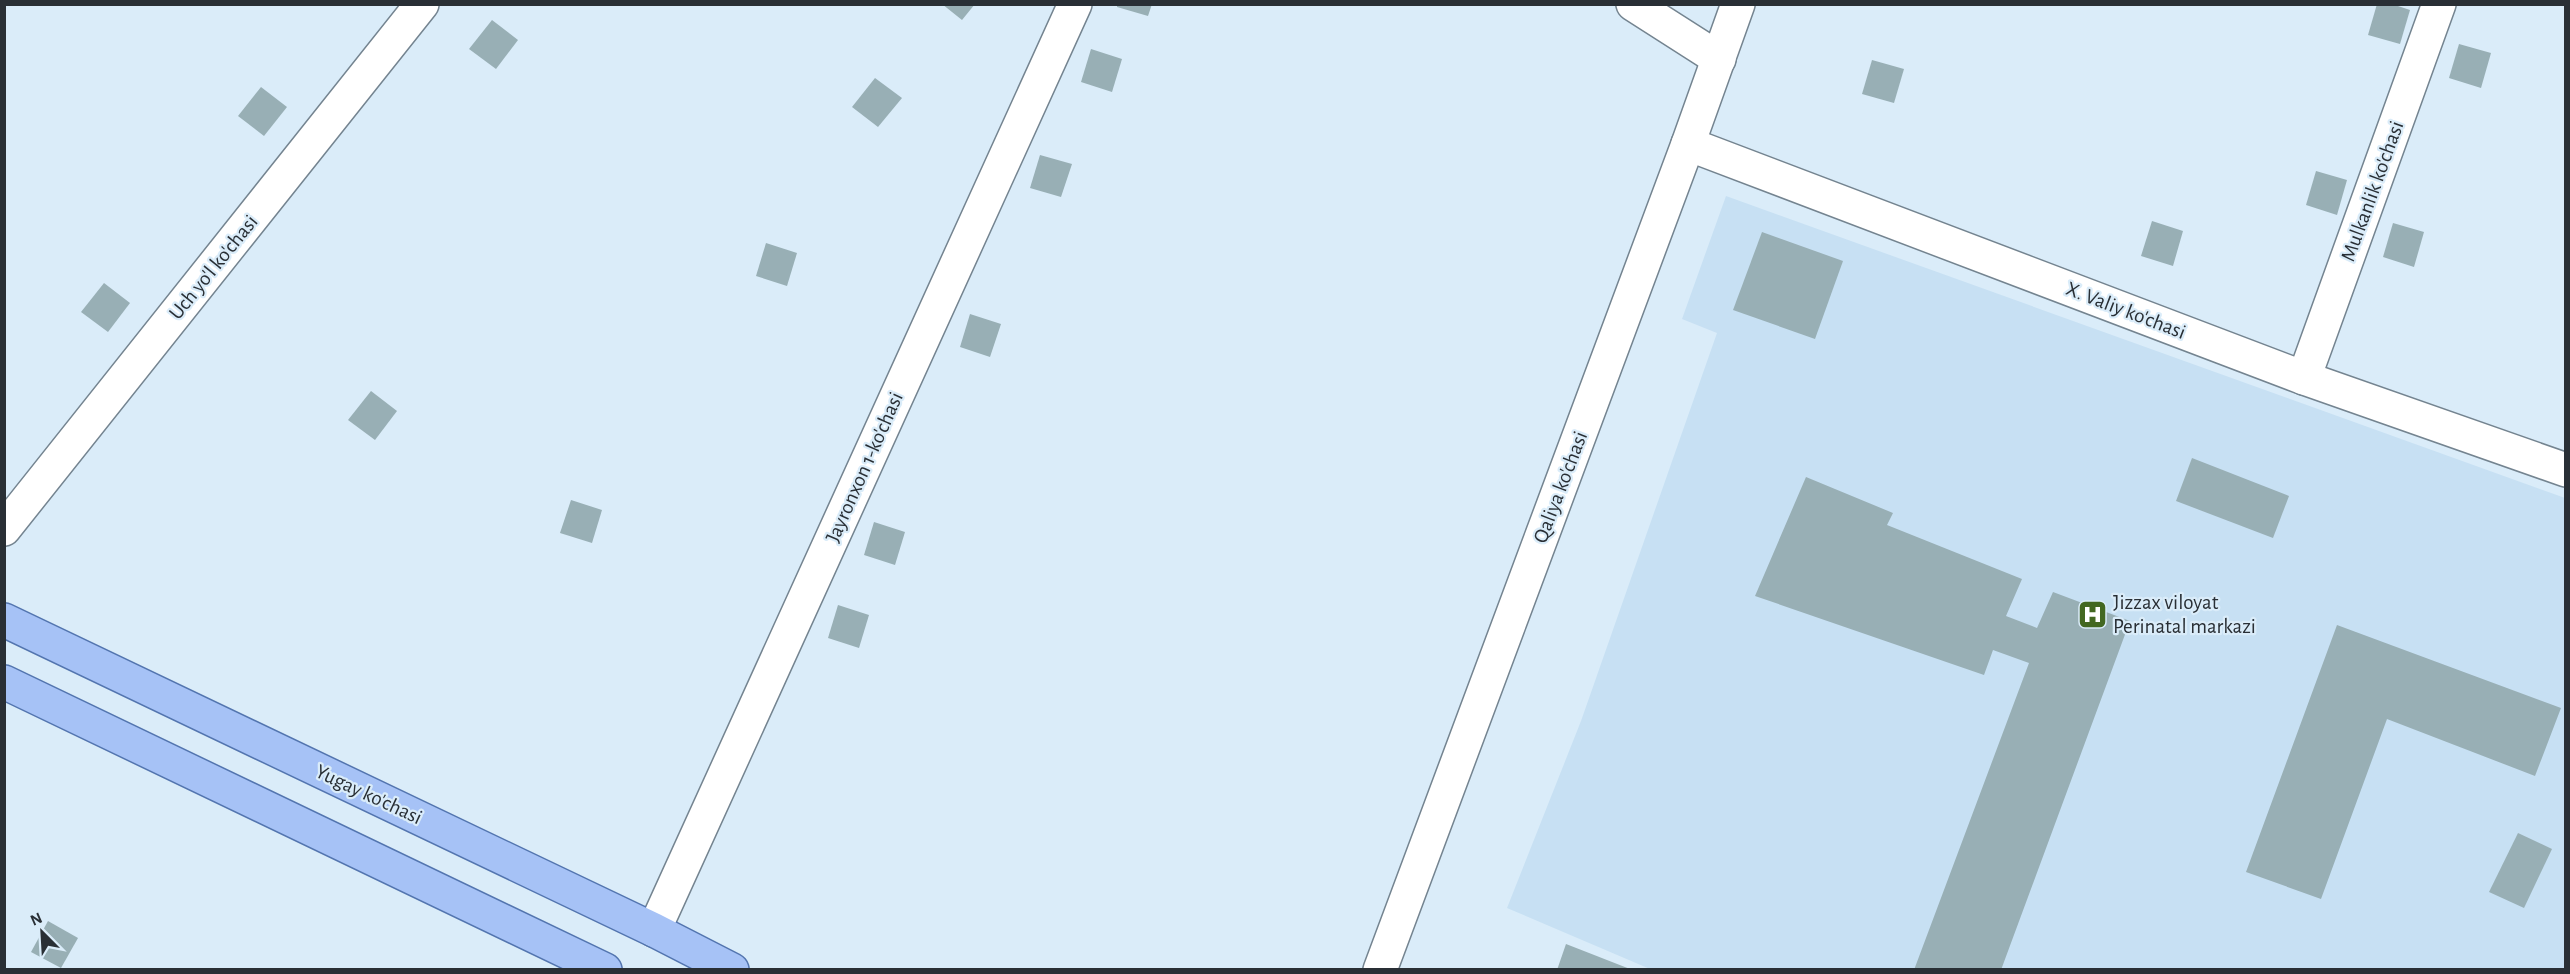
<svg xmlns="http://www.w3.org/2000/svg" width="2570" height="974" font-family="'Alegreya Sans',sans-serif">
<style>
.built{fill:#c7e0f3}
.building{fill:#98afb5}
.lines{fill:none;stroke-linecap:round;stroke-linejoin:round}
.minor-casing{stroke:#748490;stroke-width:36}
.major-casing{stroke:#5375af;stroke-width:36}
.minor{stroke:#fff;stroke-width:33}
.major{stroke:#a6c2f6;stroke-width:33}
.labels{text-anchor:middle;stroke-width:4.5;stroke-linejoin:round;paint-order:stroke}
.street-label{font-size:21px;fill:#292f35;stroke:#daecf9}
.poi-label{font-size:21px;fill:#292f35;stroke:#daecf9;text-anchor:start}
</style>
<rect width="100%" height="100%" fill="#daecf9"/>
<path class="built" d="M1726 196 2565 498V969H1650L1507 908 1581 721 1717 333 1682 319Z"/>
<g class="building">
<path d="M942 4H975L962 20Z"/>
<path d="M1117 4H1152L1148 16 1117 7Z"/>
<path d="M2377 4H2392L2410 10 2400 44 2368 35Z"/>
<path d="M492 20 518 40 496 69 469 49Z"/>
<path d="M2459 44 2491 53 2481 88 2449 78Z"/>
<path d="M1091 49 1122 59 1112 92 1081 82Z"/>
<path d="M1872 60 1904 69 1894 103 1862 94Z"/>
<path d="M875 78 902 98 878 127 852 107Z"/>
<path d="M261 87 287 107 264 136 238 116Z"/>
<path d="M1040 155 1072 164 1061 197 1030 188Z"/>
<path d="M2316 171 2347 180 2337 215 2306 205Z"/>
<path d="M2152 221 2183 231 2173 266 2141 256Z"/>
<path d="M2393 223 2424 232 2414 267 2383 257Z"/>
<path d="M1762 232 1843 261 1815 339 1733 310Z"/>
<path d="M766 243 797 253 787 286 756 276Z"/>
<path d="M104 283 130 303 108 332 81 312Z"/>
<path d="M970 314 1001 324 990 357 960 347Z"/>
<path d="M371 391 397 411 375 440 348 420Z"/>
<path d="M2192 458 2289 496 2273 538 2176 501Z"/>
<path d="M1806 477 1893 513 1887 525 2022 579 2006 616 2037 628 2053 592 2130 621 2001 970H1914L2029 663 1993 650 1984 675 1755 596Z"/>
<path d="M571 500 602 510 592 543 560 533Z"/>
<path d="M874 522 905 532 895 565 864 555Z"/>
<path d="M838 605 869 615 859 648 828 638Z"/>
<path d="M2337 625 2561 708 2535 776 2387 719 2321 899 2246 872Z"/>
<path d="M2518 833 2552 849 2524 908 2489 892Z"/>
<path d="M48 921 78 938 61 968 31 952Z"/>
<path d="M1566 944 1630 969V970H1557Z"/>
</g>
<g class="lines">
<defs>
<g id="minor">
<path d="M1633 4 1719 59"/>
<path d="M1688 144 2304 378 2566 470"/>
<path d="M2304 378 2439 4"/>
<path d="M4 529 422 4"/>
<path d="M654 930 1075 4"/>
<path d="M1380 970 1688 144 1738 4"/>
</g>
<g id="major">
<path d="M4 620 654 930 732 970"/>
<path d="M4 682 605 970"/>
</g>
</defs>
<use href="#minor" class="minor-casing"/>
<use href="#major" class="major-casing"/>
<use href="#minor" class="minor"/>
<use href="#major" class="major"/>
</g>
<defs>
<symbol id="hospital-square" viewBox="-11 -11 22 22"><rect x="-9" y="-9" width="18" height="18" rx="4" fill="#436821" stroke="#daecf9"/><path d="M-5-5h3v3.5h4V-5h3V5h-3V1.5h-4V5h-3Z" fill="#fff"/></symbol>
</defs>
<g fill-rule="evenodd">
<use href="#hospital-square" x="2076" y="598" width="33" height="33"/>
</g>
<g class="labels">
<g class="street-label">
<text transform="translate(2372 191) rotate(-70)" y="7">Mulkanlik ko'chasi</text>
<text transform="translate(213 267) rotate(-51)" y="7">Uch yo'l ko'chasi</text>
<text transform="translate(2126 310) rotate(21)" y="7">X. Valiy ko'chasi</text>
<text transform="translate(864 467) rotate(-66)" y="7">Jayronxon 1-ko'chasi</text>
<text transform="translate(1560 487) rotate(-69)" y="7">Qaliya ko'chasi</text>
<text transform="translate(369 794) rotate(25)" y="7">Yugay ko'chasi</text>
</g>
<g class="poi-label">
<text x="2113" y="609">Jizzax viloyat<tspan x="2113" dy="24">Perinatal markazi</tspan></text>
</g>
</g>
<rect width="2570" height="974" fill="none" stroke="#292f35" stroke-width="12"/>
<g transform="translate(42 932) rotate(336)" stroke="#daecf9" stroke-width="4.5" paint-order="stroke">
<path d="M0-4.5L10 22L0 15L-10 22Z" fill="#292f35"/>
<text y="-9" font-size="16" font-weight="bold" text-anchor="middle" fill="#292f35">N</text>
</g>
</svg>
